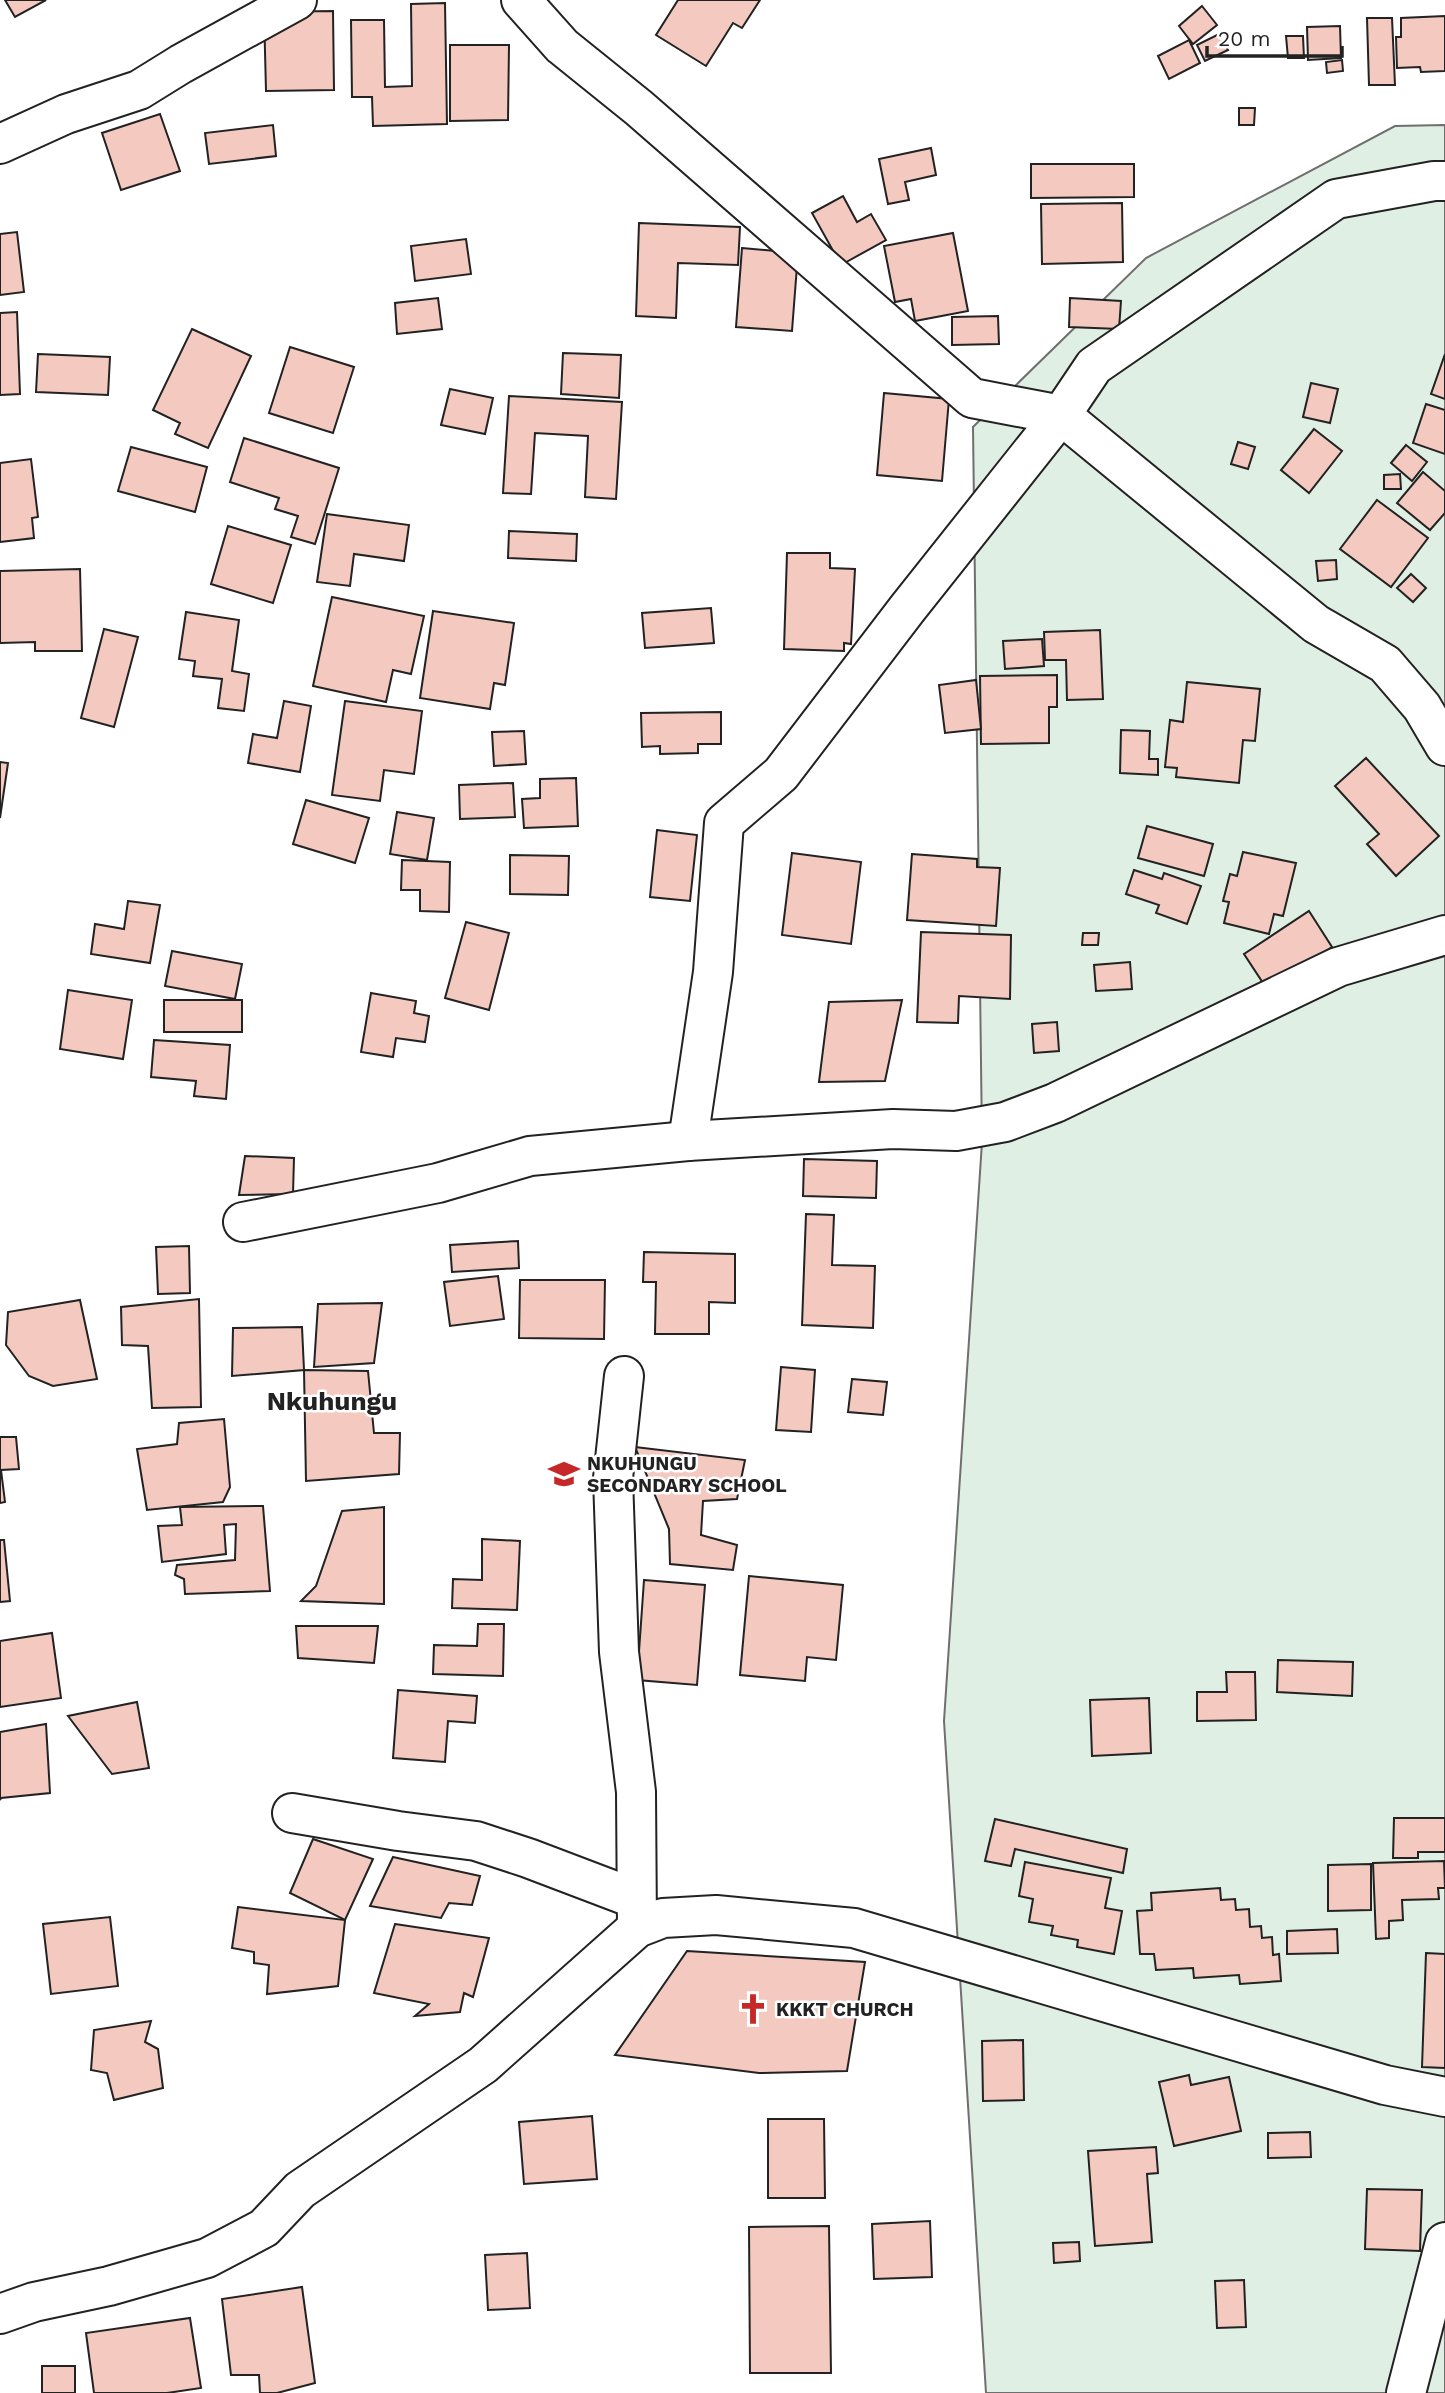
<svg xmlns="http://www.w3.org/2000/svg" width="1445" height="2393" font-family="'Work Sans',sans-serif">
<style>
.green{fill:#e0efe3;stroke:#6f6f6f;stroke-width:2}
.building{fill:#f3c9c0;stroke:#222;stroke-width:2}
.lines{fill:none;stroke-linecap:round;stroke-linejoin:round}
.minor-casing{stroke:#222;stroke-width:42}
.minor{stroke:#fff;stroke-width:38}
.labels{text-anchor:middle;stroke-width:5;stroke-linejoin:round;paint-order:stroke}
.poi-label{font-size:19px;font-weight:bold;fill:#222;stroke:#fff;text-anchor:start}
.district-label{font-size:26px;font-weight:bold;fill:#222;stroke:#fff}
</style>
<rect width="100%" height="100%" fill="#fff"/>
<path class="green" d="M1445 125V2393H986L944 1721 982 1142 973 427 1146 258 1395 126Z"/>
<g class="building">
<path d="M5 0H46L15 17Z"/>
<path d="M678 0H760L742 28 733 23 706 66 656 35Z"/>
<path d="M445 3 447 124 373 126 372 97H352L351 20H384L385 87 412 86 411 4Z"/>
<path d="M1202 6 1217 25 1193 44 1179 26Z"/>
<path d="M333 11 334 90 266 91 264 12Z"/>
<path d="M1445 16V71L1421 72 1420 67 1397 68 1396 37H1401V18Z"/>
<path d="M1367 18H1392L1395 85H1369Z"/>
<path d="M1340 26 1341 58 1308 60 1307 27Z"/>
<path d="M1219 34 1228 50 1205 61 1197 45Z"/>
<path d="M1286 36H1303L1304 58H1288Z"/>
<path d="M1189 40 1200 63 1169 79 1158 56Z"/>
<path d="M450 45H509L508 120 450 121Z"/>
<path d="M1342 60 1343 71 1327 73 1326 62Z"/>
<path d="M1239 108H1255L1254 125H1239Z"/>
<path d="M160 114 180 171 121 190 102 133Z"/>
<path d="M273 125 276 156 209 164 205 133Z"/>
<path d="M931 148 936 175 905 182 909 200 888 204 879 159Z"/>
<path d="M1031 164H1134V197L1031 198Z"/>
<path d="M843 196 857 222 871 214 886 240 841 265 812 213Z"/>
<path d="M1122 203 1123 262 1042 264 1041 204Z"/>
<path d="M639 223 740 227 738 265 678 263 676 318 636 316Z"/>
<path d="M17 232 24 292 0 295V234Z"/>
<path d="M953 233 968 311 915 321 911 299 895 302 884 246Z"/>
<path d="M466 239 471 274 415 281 411 246Z"/>
<path d="M742 248 798 253 792 331 736 327Z"/>
<path d="M438 298 442 329 397 334 395 303Z"/>
<path d="M1070 298 1121 301 1119 329 1069 327Z"/>
<path d="M17 312 20 394 0 395V313Z"/>
<path d="M998 316 999 344 952 345V317Z"/>
<path d="M192 329 251 356 208 448 175 434 180 423 153 410Z"/>
<path d="M290 347 354 367 333 433 269 413Z"/>
<path d="M563 353 621 355 619 398 561 394Z"/>
<path d="M38 354 110 357 108 395 36 392Z"/>
<path d="M1445 354V399L1431 394Z"/>
<path d="M1311 383 1338 389 1330 423 1303 417Z"/>
<path d="M450 389 493 398 485 434 441 425Z"/>
<path d="M884 393 949 399 942 481 877 475Z"/>
<path d="M509 396 622 402 616 499 585 497 588 436 535 433 531 494 503 493Z"/>
<path d="M1426 404 1445 410V454L1413 443Z"/>
<path d="M1314 429 1342 451 1309 493 1281 470Z"/>
<path d="M244 438 339 468 315 544 291 537 298 516 275 509 279 498 230 482Z"/>
<path d="M1238 442 1255 447 1248 469 1231 464Z"/>
<path d="M1406 445 1427 462 1412 481 1391 463Z"/>
<path d="M131 447 207 467 195 512 118 491Z"/>
<path d="M31 459 38 517 32 518 34 538 0 542V463Z"/>
<path d="M1423 472 1445 491V513L1430 530 1397 503Z"/>
<path d="M1400 474 1401 489H1384V475Z"/>
<path d="M1377 500 1428 538 1391 587 1340 549Z"/>
<path d="M327 514 409 525 404 561 354 554 350 586 317 582Z"/>
<path d="M228 526 291 545 273 603 211 584Z"/>
<path d="M509 531 577 534 576 561 508 558Z"/>
<path d="M787 553H830V568L855 569 851 644 844 643V651L784 649Z"/>
<path d="M1336 560 1337 579 1318 581 1316 561Z"/>
<path d="M80 569 82 651H35V642L0 643V571Z"/>
<path d="M1411 574 1426 588 1413 602 1397 588Z"/>
<path d="M332 597 424 616 411 674 393 670 386 702 313 686Z"/>
<path d="M711 608 714 643 645 648 642 613Z"/>
<path d="M433 611 514 623 505 685 494 683 490 709 420 698Z"/>
<path d="M186 612 239 620 232 671 249 674 244 711 218 708 222 679 193 676 195 661 179 659Z"/>
<path d="M104 629 138 637 114 727 81 718Z"/>
<path d="M1100 630 1103 699 1067 700 1066 660H1045L1044 632Z"/>
<path d="M1042 639 1044 666 1005 669 1003 641Z"/>
<path d="M1057 675V707H1049V743L981 744 980 676Z"/>
<path d="M976 680 981 729 945 733 939 685Z"/>
<path d="M1187 682 1260 689 1255 741 1243 740 1239 783 1176 777 1177 768 1165 767 1170 720 1183 722Z"/>
<path d="M284 701 311 706 300 772 248 763 253 734 277 738Z"/>
<path d="M345 701 422 711 414 774 384 770 380 801 332 795Z"/>
<path d="M721 712V744H698V753L660 754V746L642 747 641 713Z"/>
<path d="M1121 730 1150 731 1149 759H1158V775L1120 773Z"/>
<path d="M524 731 526 764 494 766 492 732Z"/>
<path d="M1366 758 1439 836 1396 876 1367 844 1379 834 1335 786Z"/>
<path d="M0 762 8 763 0 818Z"/>
<path d="M576 778 578 826 524 828 522 799 540 798V779Z"/>
<path d="M513 783 515 817 460 819 459 785Z"/>
<path d="M306 800 369 818 355 863 293 844Z"/>
<path d="M397 812 434 818 427 860 390 854Z"/>
<path d="M1147 826 1213 844 1204 876 1138 858Z"/>
<path d="M657 830 697 835 690 901 650 897Z"/>
<path d="M1243 852 1296 863 1283 916 1274 914 1269 934 1224 923 1229 902 1223 901 1230 874 1237 876Z"/>
<path d="M792 853 861 862 851 944 782 935Z"/>
<path d="M912 854 977 859V867L1000 868 996 926 907 920Z"/>
<path d="M510 855 569 856 568 895 510 894Z"/>
<path d="M402 860 450 862 449 912 420 911V890H401Z"/>
<path d="M1134 870 1162 879 1164 873 1201 886 1187 924 1156 913 1159 905 1126 894Z"/>
<path d="M128 901 160 905 150 963 91 954 95 924 124 929Z"/>
<path d="M1309 911 1332 947 1267 989 1244 954Z"/>
<path d="M466 922 509 933 489 1010 445 998Z"/>
<path d="M921 932 1011 935 1010 999 959 996 958 1023 917 1022Z"/>
<path d="M1083 933H1099L1098 945H1082Z"/>
<path d="M172 951 242 964 235 999 165 986Z"/>
<path d="M1130 962 1132 989 1096 991 1094 965Z"/>
<path d="M68 990 132 1000 123 1059 60 1049Z"/>
<path d="M371 993 416 1001 414 1013 429 1016 425 1042 396 1038 393 1057 361 1052Z"/>
<rect x="164" y="1000" width="78" height="32"/>
<path d="M902 1000 885 1081 819 1082 829 1002Z"/>
<path d="M1057 1022 1059 1051 1034 1053 1032 1024Z"/>
<path d="M154 1040 230 1045 226 1099 194 1096 196 1081 151 1077Z"/>
<path d="M245 1156 294 1158 293 1194 239 1195Z"/>
<path d="M804 1159 877 1161 876 1198 803 1196Z"/>
<path d="M806 1214 834 1215 832 1265 875 1266 873 1328 802 1325Z"/>
<path d="M518 1241 519 1268 452 1272 450 1245Z"/>
<path d="M189 1246 190 1293 158 1294 156 1247Z"/>
<path d="M644 1252 735 1254V1303L709 1302V1334H655L656 1282H643Z"/>
<path d="M498 1276 504 1319 450 1326 444 1282Z"/>
<path d="M520 1280H605L604 1339 519 1338Z"/>
<path d="M199 1299 201 1407 152 1408 148 1346 122 1345 121 1307Z"/>
<path d="M80 1300 97 1379 53 1386 29 1376 6 1345 8 1312Z"/>
<path d="M382 1303 374 1363 314 1367 318 1304Z"/>
<path d="M302 1327 304 1370 232 1376 233 1328Z"/>
<path d="M781 1367 815 1370 811 1432 776 1430Z"/>
<path d="M304 1370 368 1371 374 1433H400L399 1474 306 1481Z"/>
<path d="M852 1379 887 1382 883 1415 848 1412Z"/>
<path d="M224 1419 230 1487 223 1502 147 1510 137 1449 177 1444 179 1423Z"/>
<path d="M0 1437H16L19 1469 1 1470 5 1502 0 1503Z"/>
<path d="M635 1447 745 1460 737 1499 703 1501 701 1535 737 1545 733 1570 670 1564 669 1529Z"/>
<path d="M263 1506 270 1591 185 1594 184 1579 175 1575 177 1565 235 1560 236 1524 224 1525 226 1554 162 1562 158 1526 182 1525 180 1507Z"/>
<path d="M384 1507V1604L301 1601 316 1586 342 1511Z"/>
<path d="M482 1539 520 1541 517 1610 452 1608 453 1579 482 1580Z"/>
<path d="M0 1540H4L10 1601 0 1602Z"/>
<path d="M749 1576 843 1585 836 1660 807 1657 805 1681 740 1675Z"/>
<path d="M644 1580 705 1585 697 1685 637 1680Z"/>
<path d="M478 1624H504L503 1676 433 1674 434 1645 477 1646Z"/>
<path d="M296 1626H378L374 1663 298 1658Z"/>
<path d="M52 1633 61 1698 0 1707V1641Z"/>
<path d="M1278 1660 1353 1662 1352 1696 1277 1692Z"/>
<path d="M1226 1672H1255L1256 1720 1197 1721V1692H1227Z"/>
<path d="M398 1690 477 1696 475 1723 448 1721 445 1762 393 1758Z"/>
<path d="M1149 1698 1151 1753 1092 1756 1090 1700Z"/>
<path d="M137 1702 149 1768 112 1774 68 1716Z"/>
<path d="M46 1724 50 1793 1 1798 0 1800V1732Z"/>
<path d="M1394 1818H1445V1852H1418V1858H1393Z"/>
<path d="M995 1819 1127 1849 1123 1873 1015 1849 1011 1866 985 1861Z"/>
<path d="M313 1839 373 1859 345 1920 290 1893Z"/>
<path d="M393 1857 480 1876 472 1905 449 1903 441 1918 370 1906Z"/>
<path d="M1444 1861 1445 1888H1438L1439 1899 1402 1900 1403 1920 1389 1921V1938L1376 1939 1373 1863Z"/>
<path d="M1025 1862 1111 1878 1105 1908 1122 1911 1114 1954 1077 1947 1078 1940 1051 1935 1053 1926 1029 1922 1033 1899 1019 1896Z"/>
<path d="M1371 1864V1910L1328 1911V1865Z"/>
<path d="M1220 1888 1221 1900 1235 1899 1236 1910 1249 1909 1250 1927 1261 1926 1262 1938 1272 1937 1273 1955 1279 1954 1281 1981 1240 1984 1239 1975 1194 1978 1193 1968 1156 1970 1154 1954H1140L1137 1911 1152 1910 1151 1893Z"/>
<path d="M238 1907 345 1920 338 1986 267 1994 269 1965 254 1963V1952L232 1948Z"/>
<path d="M110 1917 118 1986 51 1994 43 1924Z"/>
<path d="M395 1924 489 1938 473 1997 464 1993 460 2012 415 2016 429 2004 374 1993Z"/>
<path d="M1337 1929 1338 1953 1287 1954V1931Z"/>
<path d="M687 1951 865 1962 847 2071 759 2073 615 2055Z"/>
<path d="M1426 1953 1445 1954V2068L1422 2067Z"/>
<path d="M151 2021 145 2042 158 2049 163 2088 114 2100 107 2073 91 2070 94 2030Z"/>
<path d="M1023 2040 1024 2100 983 2101 982 2041Z"/>
<path d="M1189 2075 1191 2085 1229 2077 1241 2131 1174 2146 1159 2082Z"/>
<path d="M592 2116 597 2179 524 2184 519 2122Z"/>
<path d="M768 2119H824L825 2198H768Z"/>
<path d="M1310 2132 1311 2157 1268 2158V2133Z"/>
<path d="M1156 2147 1158 2173 1147 2174 1152 2242 1095 2246 1088 2151Z"/>
<path d="M1367 2189 1422 2190 1420 2251 1365 2249Z"/>
<path d="M930 2221 932 2277 874 2279 872 2224Z"/>
<path d="M829 2226 831 2373H750L749 2227Z"/>
<path d="M1079 2242 1080 2261 1054 2263 1053 2243Z"/>
<path d="M527 2253 530 2308 488 2310 485 2255Z"/>
<path d="M1244 2280 1246 2327 1217 2328 1215 2281Z"/>
<path d="M302 2287 315 2383 277 2393H260L259 2375H231L222 2299Z"/>
<path d="M190 2318 201 2388 167 2393H94L86 2333Z"/>
<rect x="42" y="2366" width="33" height="27"/>
</g>
<g class="lines">
<defs>
<g id="minor">
<path d="M521 0 562 46 639 108 972 398 1061 415 1316 624 1385 664 1422 707 1445 746"/>
<path d="M0 144 66 114 139 90 181 64 297 0"/>
<path d="M688 1141 713 972 724 823 781 774 907 609 1061 415 1094 366 1336 199 1434 181H1445"/>
<path d="M243 1222 438 1183 530 1156 688 1141 893 1129 956 1131 1005 1122 1055 1103 1338 967 1445 935"/>
<path d="M624 1376 613 1478 619 1652 636 1792 637 1928"/>
<path d="M292 1813 398 1831 476 1841 528 1858 636 1899"/>
<path d="M0 2314 34 2302 109 2286 207 2258 264 2228 300 2190 483 2065 637 1928 663 1918 716 1915 854 1928 1385 2085 1445 2097"/>
<path d="M1406 2393 1445 2242"/>
</g>
</defs>
<use href="#minor" class="minor-casing"/>
<use href="#minor" class="minor"/>
</g>
<defs>
<symbol id="school-bare" viewBox="-9 -9 18 18"><path d="M0-5L7-2L0 1L-7-2ZM-4 1L0 2.5L4 1V4Q0 6-4 4Z" fill="#c62828" stroke="#fff" stroke-width="2.5" paint-order="stroke"/></symbol>
<symbol id="church-bare" viewBox="-9 -9 18 18"><path d="M-1.2-6h2.4v3.5h3.3v2.4h-3.3V6h-2.4V-.1h-3.3v-2.4h3.3Z" fill="#c62828" stroke="#fff" stroke-width="2.5" paint-order="stroke"/></symbol>
</defs>
<g fill-rule="evenodd">
<use href="#school-bare" x="542" y="1452" width="44" height="44"/>
<use href="#church-bare" x="731" y="1987" width="44" height="44"/>
</g>
<g class="labels">
<g class="poi-label">
<text x="587" y="1470">NKUHUNGU<tspan x="587" dy="22">SECONDARY SCHOOL</tspan></text>
<text x="776" y="2016">KKKT CHURCH</text>
</g>
<g class="district-label">
<text x="332" y="1410">Nkuhungu</text>
</g>
</g>
<path d="M1207 46v10h135v-10" fill="none" stroke="#222222" stroke-width="3.5"/>
<text x="1218" y="46" font-size="21" fill="#222222" stroke="#ffffff" stroke-width="5" paint-order="stroke">20 m</text>
</svg>
